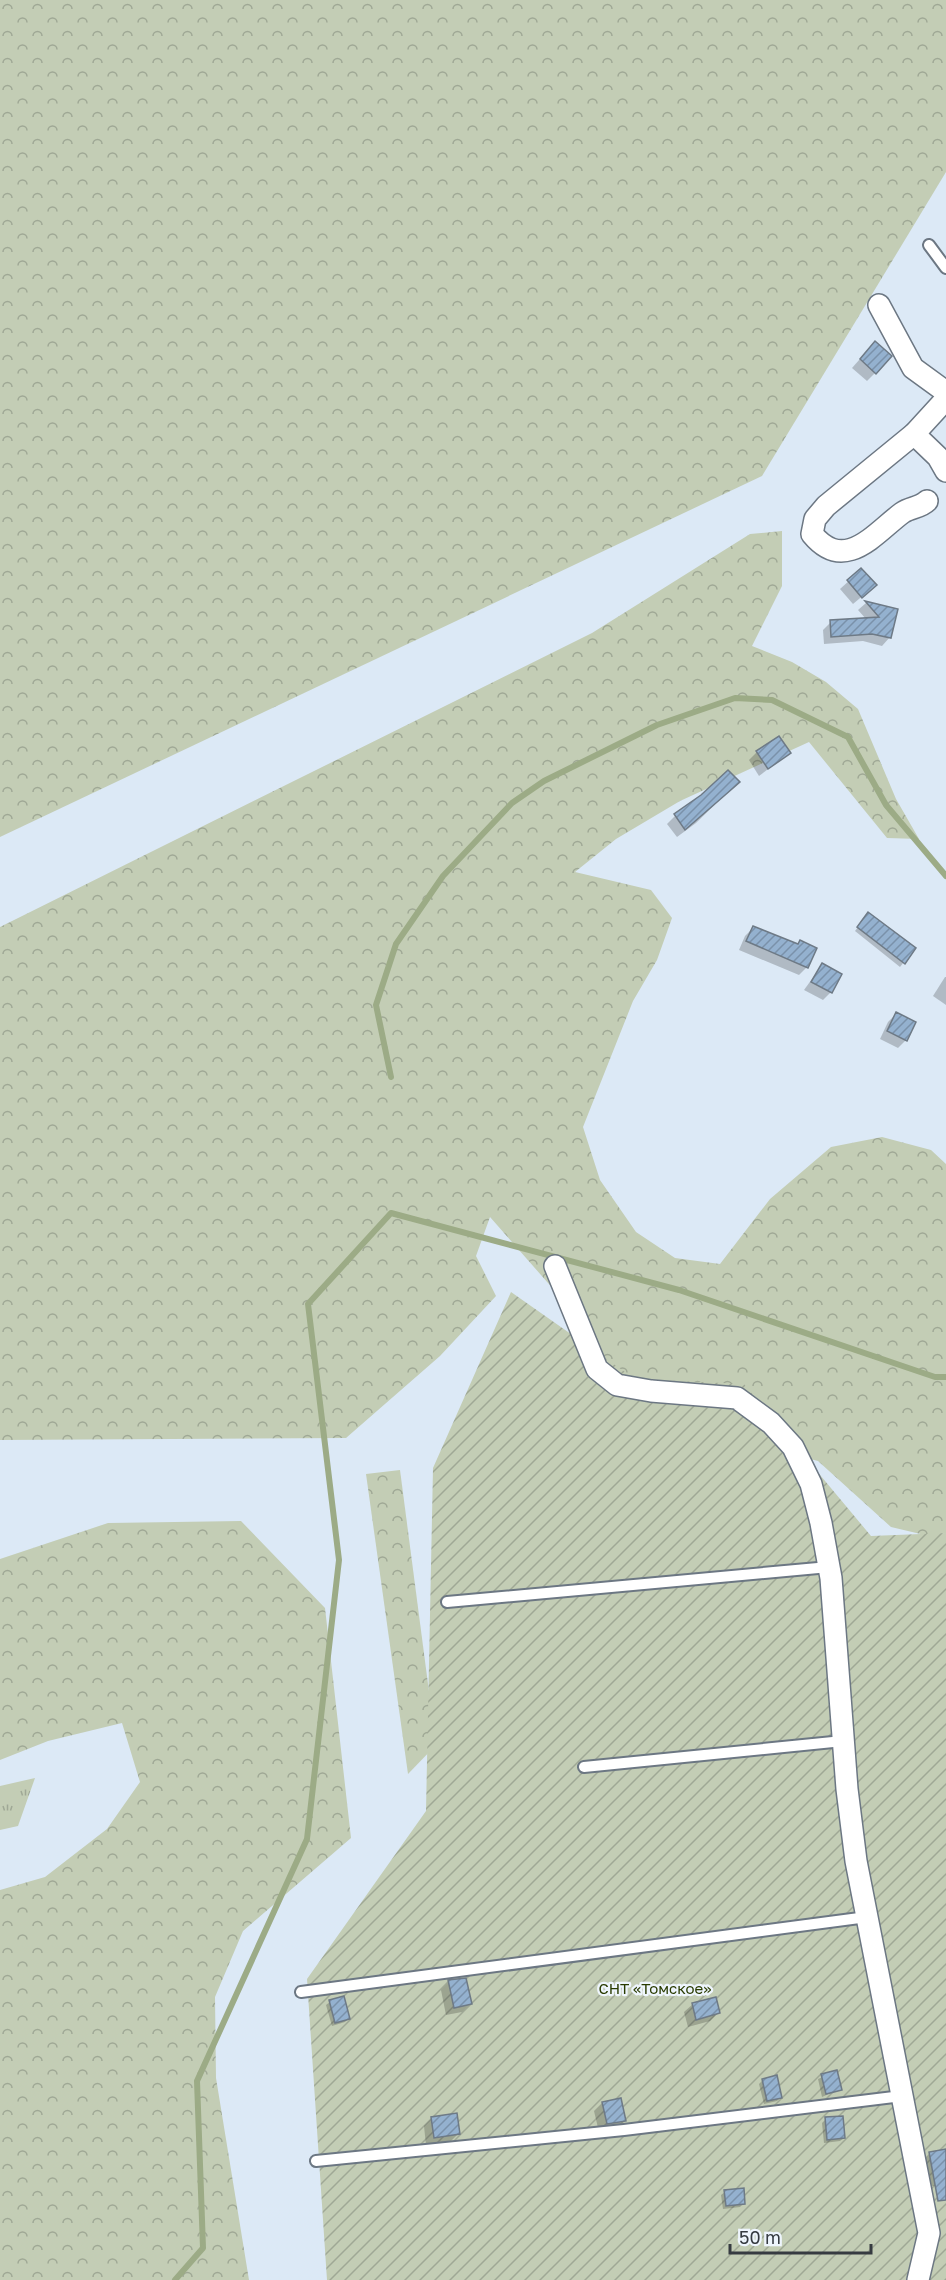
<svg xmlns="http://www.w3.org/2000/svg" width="946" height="2280" font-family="'Golos Text',sans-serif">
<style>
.grass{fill:url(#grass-tufts)}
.forest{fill:url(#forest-crowns)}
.garden{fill:url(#garden-furrows)}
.shadow{fill:#0003}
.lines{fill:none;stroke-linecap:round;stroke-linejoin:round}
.stream{stroke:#9cab86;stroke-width:6}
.building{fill:url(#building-hatch);stroke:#6e7a86;stroke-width:1.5}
.service-casing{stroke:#6c7783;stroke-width:14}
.minor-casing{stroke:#6c7783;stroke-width:24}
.service{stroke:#fff;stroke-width:10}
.minor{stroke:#fff;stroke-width:21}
.labels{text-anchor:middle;stroke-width:4.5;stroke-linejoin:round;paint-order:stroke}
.park-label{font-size:15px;fill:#293b00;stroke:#eef5fd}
</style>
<defs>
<pattern id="grass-tufts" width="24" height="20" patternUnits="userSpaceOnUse" patternTransform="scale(1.5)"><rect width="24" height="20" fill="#c3cdb5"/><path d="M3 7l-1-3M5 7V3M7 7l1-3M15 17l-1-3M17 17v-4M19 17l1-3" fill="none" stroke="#9fa895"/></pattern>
<pattern id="forest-crowns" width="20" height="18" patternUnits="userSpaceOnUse" patternTransform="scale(1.5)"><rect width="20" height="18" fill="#c3cdb5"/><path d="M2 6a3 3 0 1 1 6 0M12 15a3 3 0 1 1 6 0" fill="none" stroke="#9fa895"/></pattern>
<pattern id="garden-furrows" width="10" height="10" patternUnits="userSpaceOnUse" patternTransform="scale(1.5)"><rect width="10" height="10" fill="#c3cdb5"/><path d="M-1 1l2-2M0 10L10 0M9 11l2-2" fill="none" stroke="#9fa895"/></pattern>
<pattern id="building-hatch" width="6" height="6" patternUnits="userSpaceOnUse" patternTransform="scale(1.5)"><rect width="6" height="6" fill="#94b1cf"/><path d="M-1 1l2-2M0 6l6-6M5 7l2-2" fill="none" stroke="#7a91aa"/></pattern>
</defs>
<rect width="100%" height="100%" fill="#dce9f6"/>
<path class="grass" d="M35 1778 18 1826 0 1830V1786Z"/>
<g class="forest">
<path d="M0 0H946V172L762 476 0 837Z"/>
<path d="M782 531V586L752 646 792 662 826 682 858 709 896 799 919 839 887 838 809 742 680 801 616 839 575 872 651 890 672 918 657 960 633 1001 583 1127 600 1180 636 1232 675 1258 720 1264 770 1199 831 1147 882 1137 931 1150 946 1164V1533L929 1536 891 1527 818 1461 791 1454 696 1397 606 1370 577 1316 490 1217 476 1256 496 1296 440 1356 346 1438 0 1440V927L592 633 750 534Z"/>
<path d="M400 1470 436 1745 408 1774 366 1474Z"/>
<path d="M241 1521 325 1608 351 1838 243 1931 215 1997 216 2078 249 2280H0V1890L45 1877 107 1829 140 1782 122 1723 48 1741 0 1760V1559L108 1523Z"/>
</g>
<path class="garden" d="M511 1292 635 1379 744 1384 871 1536 946 1533V2280H327L307 1979 426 1811 433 1468Z"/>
<g class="shadow">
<path d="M867 351 875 373 867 381 852 368Z"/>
<path d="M861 570 866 593 853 604 840 589Z"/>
<path d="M866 603 896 610 890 637 882 646 863 641 824 644 823 630 831 622 866 619 858 610Z"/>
<path d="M757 752 789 753 759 776 749 760Z"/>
<path d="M738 782 696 823 677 837 667 824 675 816Z"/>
<path d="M865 918 914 949 900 967 855 931Z"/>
<path d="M753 928 797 945 800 942 807 967 799 975 739 950 745 936Z"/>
<path d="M822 965 831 992 823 1000 804 990Z"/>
<path d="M945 977H946V1005L933 996Z"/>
<path d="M896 1014 906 1040 898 1048 880 1039 888 1022Z"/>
<path d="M449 1982 470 2004 462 2012 446 2015 441 1990Z"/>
<path d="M330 2002 349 2018 345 2022 332 2026 326 2005Z"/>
<path d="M693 2004 718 2013 710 2021 688 2027 684 2012Z"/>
<path d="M835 2072 840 2089 822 2097 818 2079Z"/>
<path d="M763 2080 781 2097 777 2101 764 2104 759 2084Z"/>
<path d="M602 2103 624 2121 616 2129 599 2132 594 2111Z"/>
<path d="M432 2118 458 2134 450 2142 426 2145 424 2126Z"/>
<path d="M826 2119 844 2138 840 2141 824 2143 822 2123Z"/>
<path d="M946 2150V2184L927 2187 922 2161 930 2153Z"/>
<path d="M725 2192 744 2203 740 2207 723 2209 721 2195Z"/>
</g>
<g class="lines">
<g class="stream">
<path d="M391 1077 376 1005 396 944 443 876 512 803 544 781 657 725 735 698 772 700 848 737 886 805 946 876"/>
<path d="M175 2280 203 2248 197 2081 307 1839 339 1560 308 1304 391 1213 679 1290 935 1377H946"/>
</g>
</g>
<g class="building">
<path d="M875 341 892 356 876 374 860 359Z"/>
<path d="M861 568 877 585 862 598 847 580Z"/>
<path d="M865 601 898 609 891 638 872 634 831 637 830 620 879 617Z"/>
<path d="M779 736 791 753 768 769 756 751Z"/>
<path d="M728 770 740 782 685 830 674 814 701 795Z"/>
<path d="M868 912 916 948 905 964 857 927Z"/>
<path d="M753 926 798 944 800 940 817 948 808 968 746 941Z"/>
<path d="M822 963 842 974 832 993 811 982Z"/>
<path d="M896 1012 916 1022 907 1041 887 1031Z"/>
<path d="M466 1978 472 2004 454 2008 448 1980Z"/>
<path d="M344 1996 350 2019 335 2023 329 2000Z"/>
<path d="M716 1997 720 2013 696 2020 692 2003Z"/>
<path d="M837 2070 842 2090 826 2094 821 2074Z"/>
<path d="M777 2075 782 2098 767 2101 762 2079Z"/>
<path d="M621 2098 626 2121 607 2124 602 2102Z"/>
<path d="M457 2113 460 2134 434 2138 431 2117Z"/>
<path d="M843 2116 845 2138 827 2140 825 2117Z"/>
<path d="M946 2149V2200L938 2201 929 2152Z"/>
<path d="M744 2188 745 2204 726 2206 724 2190Z"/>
</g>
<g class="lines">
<defs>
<g id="service">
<path d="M929 245 946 268"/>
<path d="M447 1602 829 1567"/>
<path d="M584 1767 843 1741"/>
<path d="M301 1992 867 1917"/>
<path d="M316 2161 624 2130 902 2096"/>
</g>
<g id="minor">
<path d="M879 305 913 368 946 392"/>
<path d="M914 434 938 457 946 471"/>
<path d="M927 501C920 508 910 507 902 513 875 533 845 574 812 534L815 519 826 506 914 434 946 399"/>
<path d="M555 1266 597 1369 617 1385 651 1391 737 1398 771 1423 793 1447 811 1484 821 1523 831 1578 847 1789 856 1861 929 2233 918 2280"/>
</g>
</defs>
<use href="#service" class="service-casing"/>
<use href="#minor" class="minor-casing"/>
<use href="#service" class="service"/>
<use href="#minor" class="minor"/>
</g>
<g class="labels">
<g class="park-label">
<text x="655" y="1994">СНТ «Томское»</text>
</g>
</g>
<path d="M730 2244v9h141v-9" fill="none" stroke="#363b41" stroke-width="3"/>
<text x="739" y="2244" font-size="18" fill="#363b41" stroke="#eef5fd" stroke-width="4.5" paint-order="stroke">50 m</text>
</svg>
